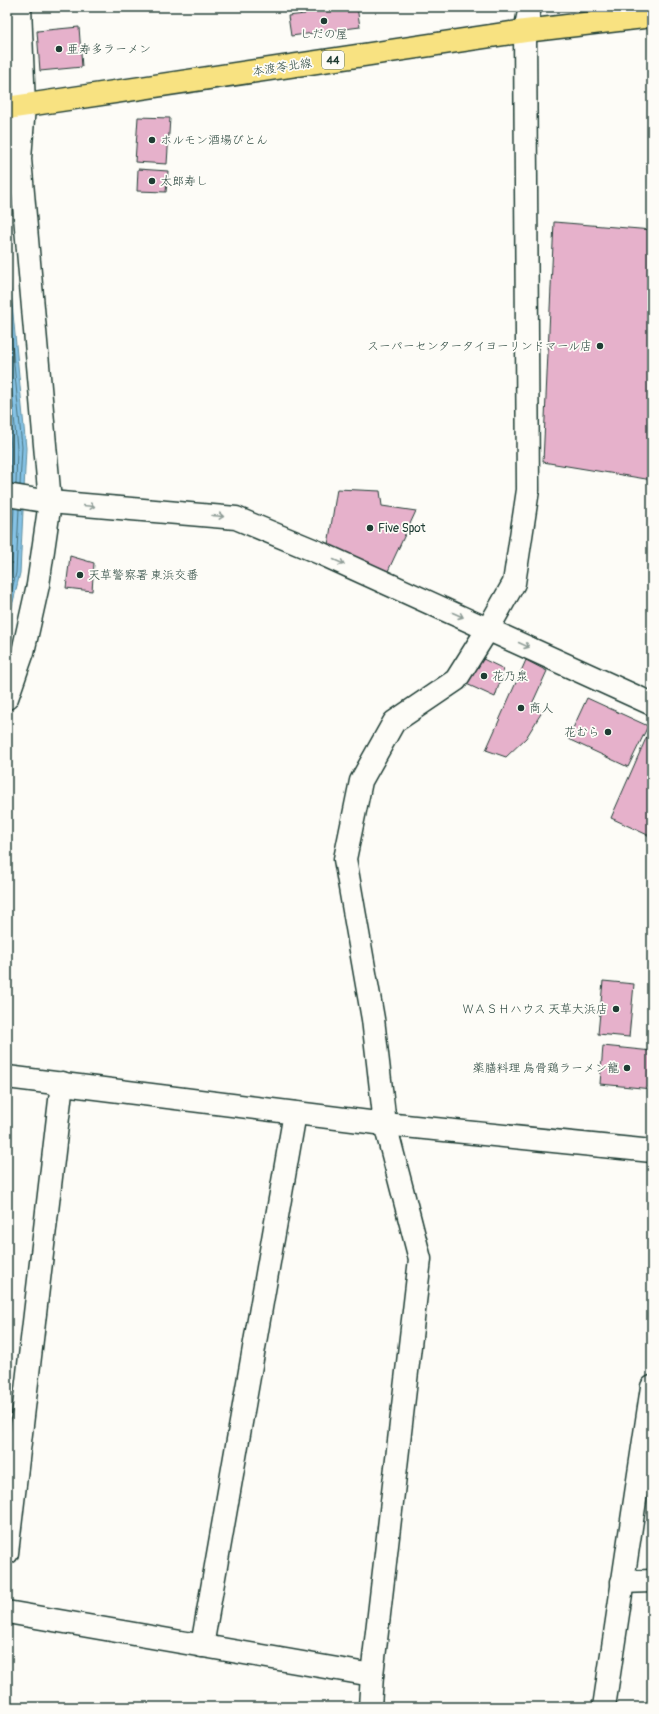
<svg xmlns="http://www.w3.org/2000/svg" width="659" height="1714" font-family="Pangolin,'Klee One',sans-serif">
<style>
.water{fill:#85c2e5;stroke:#5c8d9e}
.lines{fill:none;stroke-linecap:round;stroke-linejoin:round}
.shore{stroke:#48727b;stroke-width:1}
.building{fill:#e6b1cb;stroke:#1f3d34}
.minor-casing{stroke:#1f3d34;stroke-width:25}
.major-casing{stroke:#1f3d34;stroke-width:25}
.minor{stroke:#fdfcf7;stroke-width:22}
.major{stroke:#f8e281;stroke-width:22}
.oneway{stroke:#8e9c96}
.poi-dot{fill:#1f3d34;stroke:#fdfcf7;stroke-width:1.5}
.labels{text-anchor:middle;stroke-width:3.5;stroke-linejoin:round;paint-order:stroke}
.shield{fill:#fdfcf7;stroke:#62766e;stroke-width:1}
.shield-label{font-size:11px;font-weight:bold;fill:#1f3d34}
.poi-label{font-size:12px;fill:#1f3d34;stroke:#fdfcf7;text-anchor:start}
.street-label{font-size:12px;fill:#1f3d34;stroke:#fdfcf7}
</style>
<rect width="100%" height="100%" fill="#fdfcf7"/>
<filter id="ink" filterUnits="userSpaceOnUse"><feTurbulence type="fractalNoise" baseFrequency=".025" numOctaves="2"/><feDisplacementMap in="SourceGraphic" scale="8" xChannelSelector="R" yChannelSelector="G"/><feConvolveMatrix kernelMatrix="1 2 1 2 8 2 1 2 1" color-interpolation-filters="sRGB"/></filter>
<g filter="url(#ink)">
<path class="water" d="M7 252 26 448 20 573 7 627Z"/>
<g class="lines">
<g class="shore">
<path d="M7 292 22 447 20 485"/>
<path d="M7 343 17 448 16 484"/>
<path d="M7 404 11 448 10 483"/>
<path d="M7 589 11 572 14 508"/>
<path d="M7 610 16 573 19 509"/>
</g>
</g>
<g class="building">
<path d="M304 7H357L360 27 291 36 288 16 305 14Z"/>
<path d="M79 27 82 67 40 71 37 31Z"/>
<path d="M138 117 170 118 167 164 135 162Z"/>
<path d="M138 169 168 171 166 192 137 191Z"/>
<path d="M554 222 652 230V480L543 462Z"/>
<path d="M337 489 380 491 382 506 416 511 388 571 328 545Z"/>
<path d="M70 556 94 563 92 591 66 588Z"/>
<path d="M479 657 504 669 495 697 462 682Z"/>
<path d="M526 660 547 671 532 704 542 712 526 738 506 757 486 750Z"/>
<path d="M587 698 648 726 628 767 568 739Z"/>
<path d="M647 736 652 738V837L611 818Z"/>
<path d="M652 879V905L649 904Z"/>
<path d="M603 981 634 984 629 1037 598 1034Z"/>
<path d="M603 1046 652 1051V1089L600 1084Z"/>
</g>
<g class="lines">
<defs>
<g id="minor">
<path d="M7 495 50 502 236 518 320 553 652 704"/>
<path d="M7 698 23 652 38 585 50 502 20 159 24 106 20 7"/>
<path d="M7 1077 385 1124 652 1151"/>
<path d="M7 1553 62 1083"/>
<path d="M622 1582 652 1581"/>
<path d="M7 1612 372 1675"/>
<path d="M202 1646 295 1113"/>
<path d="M370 1707 372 1675 420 1259 385 1124 373 1019 345 859 361 781 394 722 456 680 488 629 514 583 528 490 525 31 530 7"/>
<path d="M604 1707 652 1387"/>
</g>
<path id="major" d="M7 108 525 31 652 16"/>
</defs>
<use href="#minor" class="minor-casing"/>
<use href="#major" class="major-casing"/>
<use href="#minor" class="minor"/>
<use href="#major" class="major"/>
</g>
<defs><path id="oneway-shaft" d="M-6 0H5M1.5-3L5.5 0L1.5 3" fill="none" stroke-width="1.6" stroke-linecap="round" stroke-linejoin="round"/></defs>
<g class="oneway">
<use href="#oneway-shaft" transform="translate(89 506) rotate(5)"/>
<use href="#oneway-shaft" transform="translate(218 516) rotate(5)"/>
<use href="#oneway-shaft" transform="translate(339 562) rotate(24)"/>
<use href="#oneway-shaft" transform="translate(458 615) rotate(24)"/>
<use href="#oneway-shaft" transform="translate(524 645) rotate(25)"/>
</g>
</g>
<g class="poi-dot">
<circle cx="324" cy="21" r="4"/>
<circle cx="59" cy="49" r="4"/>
<circle cx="152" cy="140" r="4"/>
<circle cx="152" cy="181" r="4"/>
<circle cx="600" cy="346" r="4"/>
<circle cx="370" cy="528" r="4"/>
<circle cx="80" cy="575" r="4"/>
<circle cx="484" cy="676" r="4"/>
<circle cx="521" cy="708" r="4"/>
<circle cx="608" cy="732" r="4"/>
<circle cx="616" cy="1009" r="4"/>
<circle cx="627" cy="1068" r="4"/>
</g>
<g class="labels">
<rect class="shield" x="322" y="51" width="22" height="18" rx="3"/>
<g class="shield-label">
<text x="333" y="64">44</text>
</g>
<g class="poi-label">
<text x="324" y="38" text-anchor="middle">しだの屋</text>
<text x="67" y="53">亜寿多ラーメン</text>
<text x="160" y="144">ホルモン酒場びとん</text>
<text x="160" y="185">太郎寿し</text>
<text x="592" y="350" text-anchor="end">スーパーセンタータイヨーリンドマール店</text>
<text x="378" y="532">Five Spot</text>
<text x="88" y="579">天草警察署 東浜交番</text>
<text x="492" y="680">花乃泉</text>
<text x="529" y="712">商人</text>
<text x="600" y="736" text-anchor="end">花むら</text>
<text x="608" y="1013" text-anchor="end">ＷＡＳＨハウス 天草大浜店</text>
<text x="619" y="1072" text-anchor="end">薬膳料理 烏骨鶏ラーメン龍</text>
</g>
<g class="street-label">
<text transform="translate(282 67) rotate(-9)" y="4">本渡苓北線</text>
</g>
</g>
<rect width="659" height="1714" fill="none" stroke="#fdfcf7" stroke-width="24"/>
<rect x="12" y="12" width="635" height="1690" fill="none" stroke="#1f3d34" stroke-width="1.5" filter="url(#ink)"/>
</svg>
